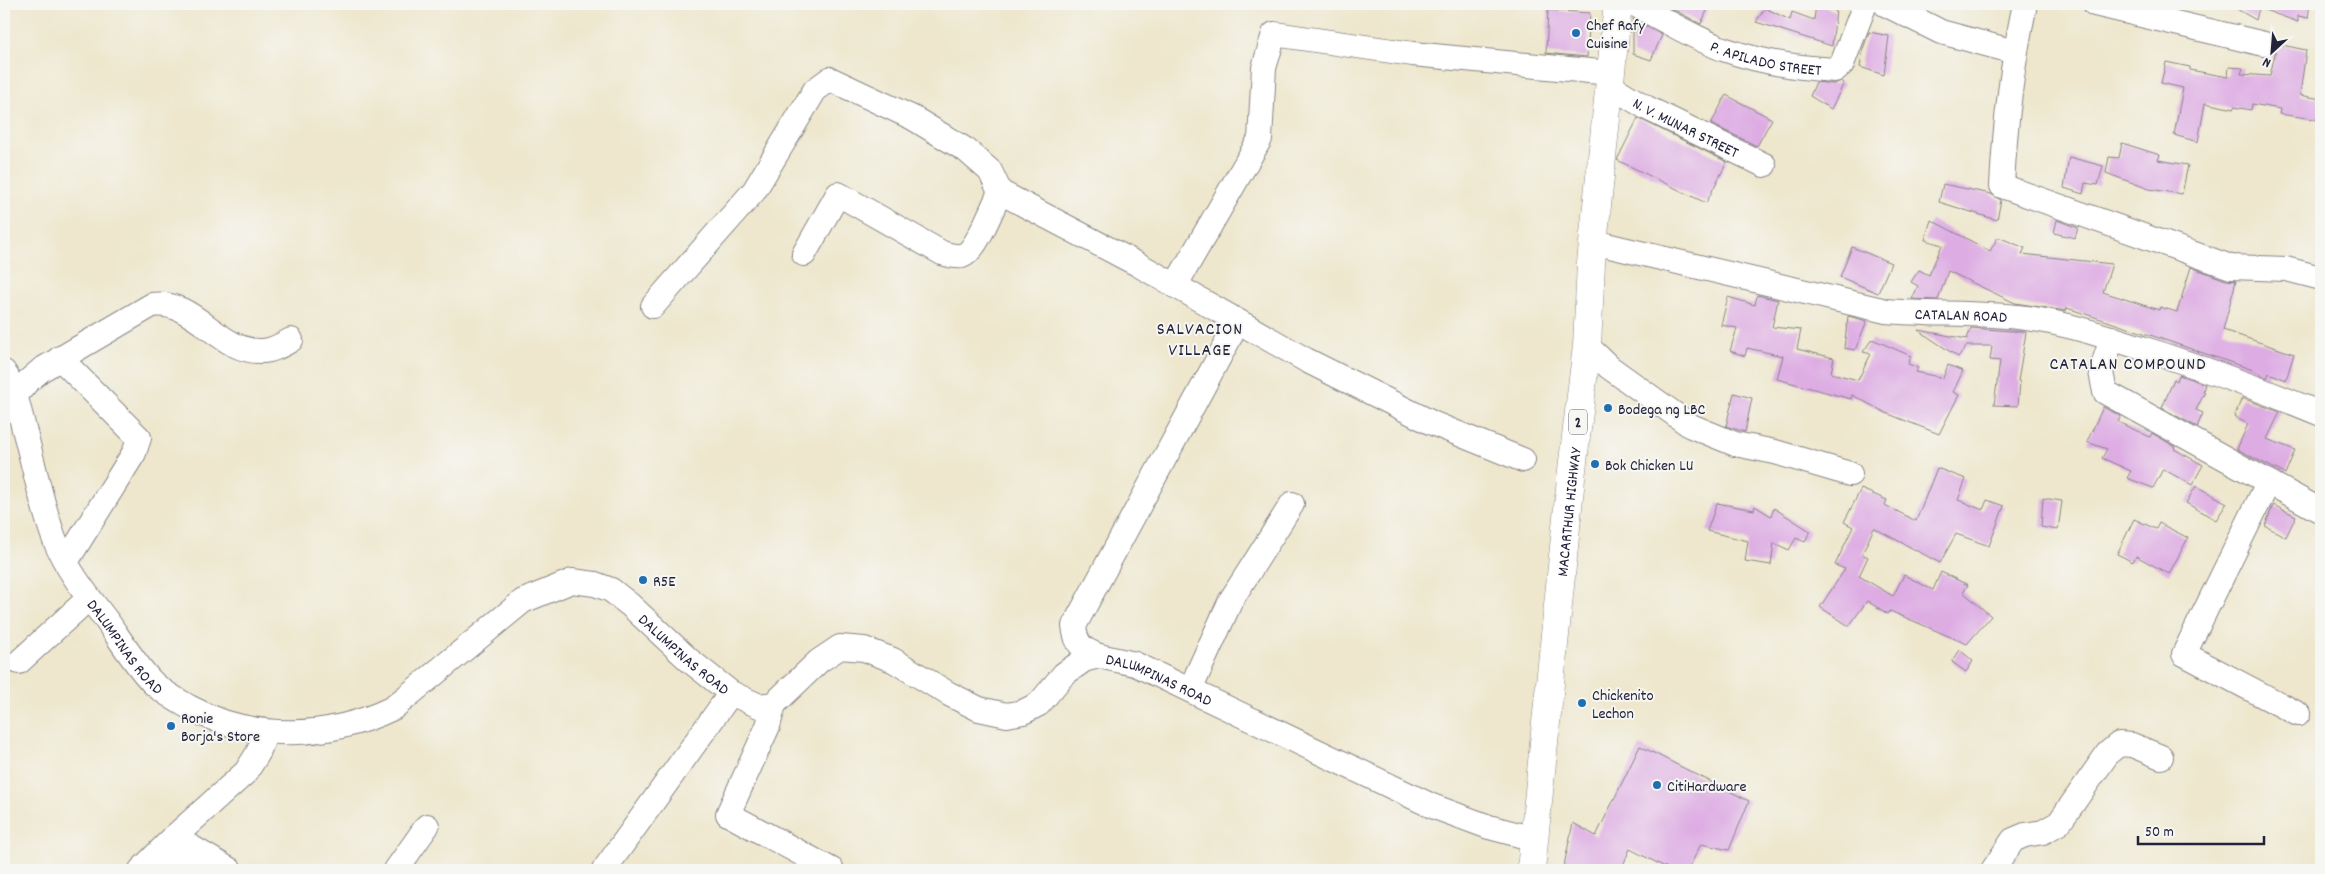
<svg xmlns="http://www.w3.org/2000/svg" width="2325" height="874" font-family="Dekko,sans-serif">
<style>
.building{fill:#ddace3}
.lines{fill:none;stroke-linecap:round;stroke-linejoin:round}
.minor-casing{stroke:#888484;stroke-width:26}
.major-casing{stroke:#888484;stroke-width:29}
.minor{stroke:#fff;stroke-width:24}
.major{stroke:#fff;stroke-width:28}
.poi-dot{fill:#1f6fb2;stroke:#f6f6f2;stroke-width:2}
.labels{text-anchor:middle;stroke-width:4;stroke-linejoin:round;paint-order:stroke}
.shield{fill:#f6f6f2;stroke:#626272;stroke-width:1}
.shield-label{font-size:15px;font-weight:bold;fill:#22223b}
.poi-label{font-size:16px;fill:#22223b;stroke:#f6f6f2;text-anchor:start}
.street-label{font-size:16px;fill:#22223b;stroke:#f6f6f2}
.neighbourhood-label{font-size:18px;letter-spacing:1px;fill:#22223b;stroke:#f6f6f2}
</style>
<rect width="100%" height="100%" fill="#f6f6f2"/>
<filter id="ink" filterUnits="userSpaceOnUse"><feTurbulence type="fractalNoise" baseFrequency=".02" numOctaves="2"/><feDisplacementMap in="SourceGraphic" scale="10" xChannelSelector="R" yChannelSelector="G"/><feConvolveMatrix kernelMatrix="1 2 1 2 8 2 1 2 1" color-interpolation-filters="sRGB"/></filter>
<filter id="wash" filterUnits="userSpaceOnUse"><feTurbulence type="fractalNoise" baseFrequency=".0096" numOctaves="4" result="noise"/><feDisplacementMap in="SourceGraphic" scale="20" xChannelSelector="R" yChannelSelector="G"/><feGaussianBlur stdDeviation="1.12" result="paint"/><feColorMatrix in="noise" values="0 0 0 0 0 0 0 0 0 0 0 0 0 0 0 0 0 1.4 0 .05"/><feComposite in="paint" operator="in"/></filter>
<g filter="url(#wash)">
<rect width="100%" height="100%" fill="#eee7cd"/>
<g id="blocks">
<g class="building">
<path d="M1668 4H1710L1701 24 1667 6Z"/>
<path d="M1816 4 1836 11 1832 46 1756 22 1765 8 1790 20 1792 12 1814 20Z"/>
<path d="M2228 4H2310L2308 18 2298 16V22L2259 8 2256 20Z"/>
<path d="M1548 10 1590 13 1587 57 1546 53Z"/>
<path d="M1633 19 1662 35 1651 60 1633 54Z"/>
<path d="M1869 32 1889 36 1884 75 1860 67 1863 49Z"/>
<path d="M2277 44 2306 50 2300 95 2321 99V120L2279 114 2280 109 2252 104 2251 110 2234 107V109L2205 103 2198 142 2174 135 2183 88 2161 83 2166 62 2190 67V70L2228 77 2229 67 2243 68 2241 74 2270 76Z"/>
<path d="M1841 81 1844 83 1831 109 1810 96 1816 82 1834 84Z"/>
<path d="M1726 95 1772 119 1757 146 1711 124Z"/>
<path d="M1638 118 1727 162 1706 203 1617 160Z"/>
<path d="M2122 143 2160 155 2158 160 2188 165 2182 194 2149 189 2106 173 2109 157 2119 158Z"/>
<path d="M2069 157 2103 166 2098 185 2085 183 2083 194 2064 188Z"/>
<path d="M1943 184 1991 194 2001 200 1997 220 1939 202Z"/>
<path d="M1931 220 1990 251 1998 237 2025 248 2022 254 2112 264 2103 292 2159 310 2160 307 2177 312 2191 267 2226 280 2236 281 2223 330 2294 354 2286 380 2269 373 2267 378 2253 370 2153 336 2067 308 2066 311 2015 303 1948 271 1938 300 1912 299 1918 286 1911 282 1919 270 1929 275 1942 245 1925 240Z"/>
<path d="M2057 220 2078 228 2075 238 2054 233Z"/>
<path d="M1852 247 1891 263 1878 293 1840 277Z"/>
<path d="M1757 295 1778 300 1772 327 1801 330 1797 349 1834 358 1831 373 1858 380 1871 354 1863 352 1872 339 1911 356 1908 364 1918 368 1916 372 1943 378 1948 365 1963 371 1953 392 1959 395 1939 434 1886 413 1852 395 1851 399 1777 379 1783 356 1747 348 1745 356 1730 351 1737 328 1721 325 1728 297 1755 305Z"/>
<path d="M1848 316 1867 321 1855 350 1844 348Z"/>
<path d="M1971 328 2026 332 2018 381 2020 382 2018 406 1994 405 2000 361 1990 360 1992 346H1966L1958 357 1918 330 1967 339Z"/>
<path d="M2179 375 2205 384 2203 391 2205 392 2196 410 2203 413 2197 427 2162 408 2174 379 2177 381Z"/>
<path d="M1734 393 1752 398 1745 432 1726 426Z"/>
<path d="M2242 398 2280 412 2267 439 2295 450 2285 474 2237 449 2248 424 2234 417Z"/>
<path d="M2103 407 2121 416 2118 422 2150 437 2152 433 2176 447 2174 449 2203 465 2192 485 2163 469 2153 488 2127 478 2131 471 2102 458 2107 449 2087 442Z"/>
<path d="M1937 468 1966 479 1958 500 1983 510 1987 500 2004 506 1989 546 1956 534 1940 563 1874 528 1862 554 1868 557 1859 576 1893 596 1904 575 1933 590 1941 572 1968 585 1963 592 1991 616 1967 644 1890 611 1888 614 1867 601 1849 626 1820 607 1845 569 1835 565 1853 527 1844 522 1861 489 1887 500 1885 505 1916 521Z"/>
<path d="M2196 486 2227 503 2216 520 2186 503Z"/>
<path d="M2043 498 2062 501 2058 530 2041 527Z"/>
<path d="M1717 503 1754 510 1755 506 1771 516 1774 508 1810 531 1805 542 1796 538 1789 550 1774 543 1771 565 1745 561 1748 541 1707 531Z"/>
<path d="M2273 505 2296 516 2286 537 2265 526Z"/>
<path d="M2134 519 2156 529 2159 523 2188 538 2169 574 2136 556 2133 562 2117 554Z"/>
<path d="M1960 650 1973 661 1966 672 1952 662Z"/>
<path d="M1640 746 1749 801 1729 850 1701 844 1688 870H1671L1630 849 1621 870H1563L1573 823 1596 836Z"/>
</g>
</g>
</g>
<g filter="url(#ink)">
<use href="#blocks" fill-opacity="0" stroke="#888484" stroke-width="1"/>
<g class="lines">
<defs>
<g id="minor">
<path id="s1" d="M1634 4C1663 19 1692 37 1723 49 1760 62 1796 68 1835 70L1842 64 1865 4"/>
<path d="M1885 4 1941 32 2015 52"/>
<path d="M2025 4C2012 64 2005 124 2002 186L2231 267 2286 269 2321 278"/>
<path d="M2095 4 2264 44"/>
<path id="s2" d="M1609 85 1647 108 1764 165"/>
<path id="s3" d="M1593 242 1886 311C1933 315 1979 312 2026 318 2067 323 2115 339 2154 352 2211 371 2266 391 2321 414"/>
<path d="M804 254 838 194 942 253C949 255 955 257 962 256 976 252 993 206 1000 192"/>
<path d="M1175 286 1260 139 1264 68 1274 34 1413 54 1610 73"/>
<path d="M653 306 754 191 815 90 830 79 913 118 966 150 990 171 1000 192 1139 265 1306 360 1432 423 1523 460"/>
<path d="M2112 338 2101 372 2105 392 2321 511"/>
<path d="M1587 346 1609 367 1691 426 1735 444 1775 452 1850 474"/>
<path d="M60 358 139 438 134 453 66 562"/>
<path id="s4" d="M4 372C15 389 19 409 24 429 34 465 41 503 54 538 66 569 87 595 107 621 121 641 135 664 152 682 162 692 177 700 189 707 253 742 328 739 393 708L523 601 572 581 595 584 611 590 630 605 689 660 731 693 759 706 774 704 819 661 840 647 864 649 893 660 949 694 979 709 1007 715 1023 712 1039 704 1064 674 1084 660 1099 656 1135 664 1432 806 1489 827 1534 839"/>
<path d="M15 396 27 382 41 370 152 305C195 299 219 353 262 351 272 351 282 345 291 340"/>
<path d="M2268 483 2184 654 2298 714"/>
<path d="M1099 656C1082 649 1076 645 1074 626L1238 322"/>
<path d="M19 662 89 598"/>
<path d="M1190 690 1231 600 1292 504"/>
<path d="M774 704 768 726 728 814 832 870"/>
<path d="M174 837 230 870"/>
<path d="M141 870 174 837 246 772 258 753 266 732"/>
<path d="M165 870 174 859 191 870"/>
<path d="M396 870 427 826"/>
<path d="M604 870 731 693"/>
<path d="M1993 870 2013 840 2025 835 2043 832 2059 823 2108 753 2119 744 2132 745 2161 757"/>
</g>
<g id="major">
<path id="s5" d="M1531 870 1571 478 1587 346 1591 263 1618 4"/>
</g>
</defs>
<use href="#minor" class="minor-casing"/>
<use href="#major" class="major-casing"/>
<use href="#minor" class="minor"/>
<use href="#major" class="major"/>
</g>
</g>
<g class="poi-dot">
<circle cx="1576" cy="33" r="5"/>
<circle cx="1608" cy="408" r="5"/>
<circle cx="1595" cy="464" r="5"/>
<circle cx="643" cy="580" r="5"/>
<circle cx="1582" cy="703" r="5"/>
<circle cx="171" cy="726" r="5"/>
<circle cx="1657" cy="785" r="5"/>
</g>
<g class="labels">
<rect class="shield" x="1569" y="409.5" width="18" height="25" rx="4"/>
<g class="shield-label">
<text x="1578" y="427">2</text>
</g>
<g class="poi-label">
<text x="1586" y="30">Chef Rafy<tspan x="1586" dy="18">Cuisine</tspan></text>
<text x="1618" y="414">Bodega ng LBC</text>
<text x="1605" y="470">Bok Chicken LU</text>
<text x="653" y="586">R5E</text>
<text x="1592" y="700">Chickenito<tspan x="1592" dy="18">Lechon</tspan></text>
<text x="181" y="723">Ronie<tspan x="181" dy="18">Borja's Store</tspan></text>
<text x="1667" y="791">CitiHardware</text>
</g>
<g class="street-label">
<text dy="6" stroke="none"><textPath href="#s1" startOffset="144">P. APILADO STREET</textPath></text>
<text dy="6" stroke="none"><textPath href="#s2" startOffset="88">N. V. MUNAR STREET</textPath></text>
<text dy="6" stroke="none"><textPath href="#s3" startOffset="376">CATALAN ROAD</textPath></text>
<text dy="6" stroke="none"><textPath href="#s5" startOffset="360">MACARTHUR HIGHWAY</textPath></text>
<text dy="6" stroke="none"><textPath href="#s4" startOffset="304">DALUMPINAS ROAD</textPath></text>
<text dy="6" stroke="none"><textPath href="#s4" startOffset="964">DALUMPINAS ROAD</textPath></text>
<text dy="6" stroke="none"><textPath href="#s4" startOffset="1519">DALUMPINAS ROAD</textPath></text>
</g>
<g class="neighbourhood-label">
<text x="1200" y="334">SALVACION<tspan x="1200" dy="21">VILLAGE</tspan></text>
<text x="2128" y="369">CATALAN COMPOUND</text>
</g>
</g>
<rect width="2325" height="874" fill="none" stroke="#f6f6f2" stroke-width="20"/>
<g transform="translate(2272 52) rotate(206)" stroke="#f6f6f2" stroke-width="4" paint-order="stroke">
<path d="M0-4L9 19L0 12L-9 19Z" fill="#22223b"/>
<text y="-8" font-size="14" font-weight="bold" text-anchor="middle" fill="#22223b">N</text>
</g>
<path d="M2138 836v8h126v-8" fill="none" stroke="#22223b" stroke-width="2.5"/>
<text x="2145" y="836" font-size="15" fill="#22223b" stroke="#f6f6f2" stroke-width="4" paint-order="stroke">50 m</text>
</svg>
